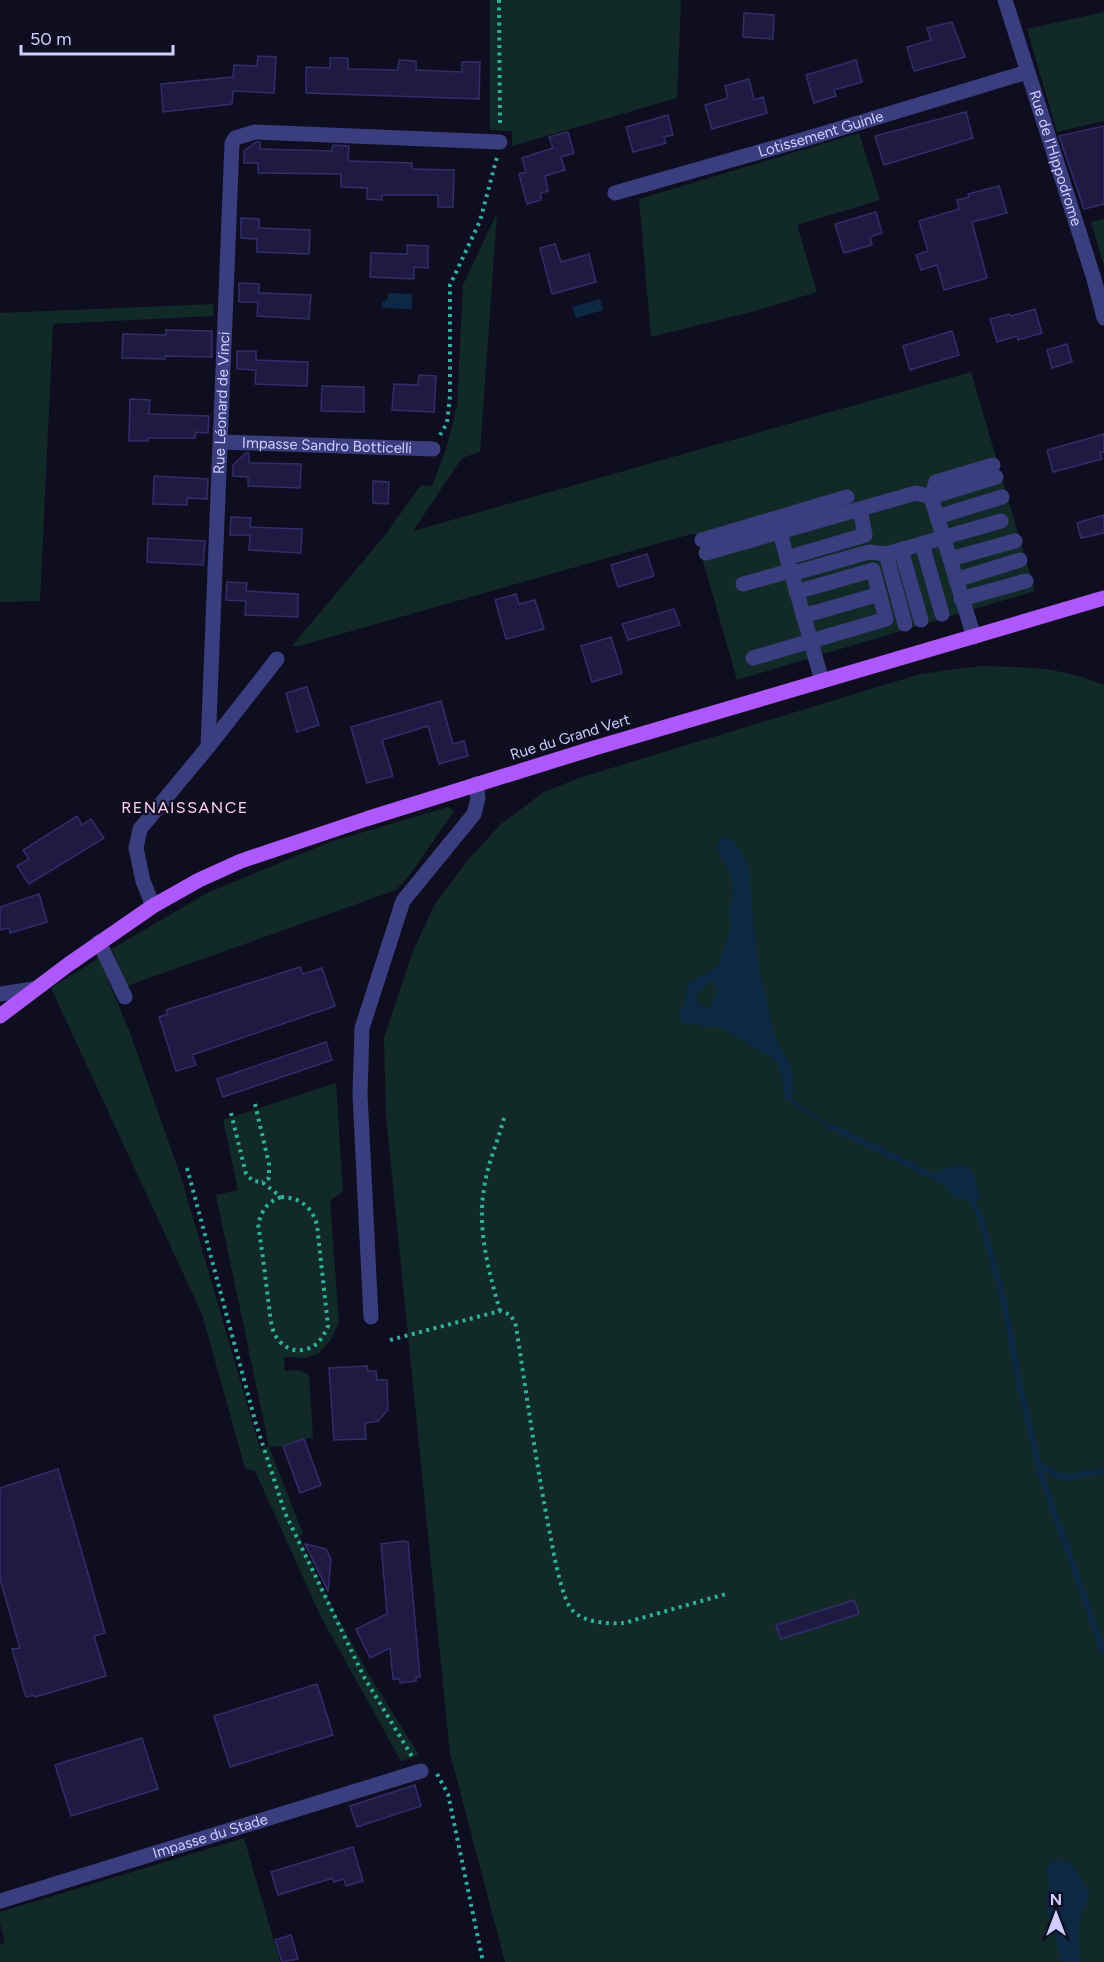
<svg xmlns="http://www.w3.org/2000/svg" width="1104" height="1962" font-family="Figtree,sans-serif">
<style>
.green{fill:#112a27}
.water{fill:#0d2845;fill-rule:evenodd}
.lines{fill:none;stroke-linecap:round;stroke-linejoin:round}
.stream{stroke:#0d2845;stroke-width:6}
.building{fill:#1e1a41;stroke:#332d6c;stroke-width:1.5}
.path{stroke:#31af9b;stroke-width:4;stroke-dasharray:3 4.5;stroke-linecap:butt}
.minor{stroke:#3a3e7e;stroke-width:15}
.major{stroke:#ae58fb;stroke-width:15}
.labels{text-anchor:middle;stroke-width:4.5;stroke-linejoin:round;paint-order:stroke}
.street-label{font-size:15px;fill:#cfcefe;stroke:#0f0e21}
.neighbourhood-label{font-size:16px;letter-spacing:1.5px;fill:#fed0f2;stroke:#0f0e21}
</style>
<rect width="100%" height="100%" fill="#0f0e21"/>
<g class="green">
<path d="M490 0H681L677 98 512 146V131L490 130Z"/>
<path d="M1104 12V121L1057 132 1027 29Z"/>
<path d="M859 133 880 200 797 225 817 292 759 310 651 337 639 199Z"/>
<path d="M497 213 480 452 462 458 413 531 971 372 1035 591 737 680 695 533 299 646H292L385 535 421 485 432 486 446 449 457 405 463 285Z"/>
<path d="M1104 219V266L1091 222Z"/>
<path d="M214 304 213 316 53 324 40 601 0 602V313Z"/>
<path d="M981 666C1027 667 1060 667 1104 685V1962H505L450 1753 386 1116 384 1038 413 951 435 904 468 860 501 824 544 792 582 777 920 674Z"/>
<path d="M448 807 454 811 409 876 396 890 127 986 112 949 207 893 330 842Z"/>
<path d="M99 958 130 1033 181 1177 260 1449 269 1446 216 1195 238 1190 223 1120 336 1083 343 1191 330 1201 339 1322 330 1341 318 1354 304 1358 284 1357 285 1371C294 1370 303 1369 309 1376L313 1437 283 1446 269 1447 303 1534 299 1536 326 1595 369 1675 419 1755 401 1761 321 1617 255 1471 245 1468 202 1314 51 988Z"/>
<path d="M244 1838 280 1962H0V1944L5 1943 0 1924V1912Z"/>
</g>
<g class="water">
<path d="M388 293 412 294V309L382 308V303L388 299Z"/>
<path d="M600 299 603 310 576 318 572 307Z"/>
<path d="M723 837C736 841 744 855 748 867L757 959 774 1035 789 1063 794 1079 792 1098 824 1122 832 1126V1130L786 1099 778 1063 774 1059 720 1027H704L698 1024 686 1025 681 1022 679 1011 684 1007 687 984C696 976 712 974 719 964L731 928 729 911 732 901 733 889 730 872 716 846 720 838ZM711 980 717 988C717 995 713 999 712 1006L704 1008 697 1003V994Z"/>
<path d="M953 1166H967L974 1175 980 1197 978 1200 957 1198 951 1194 945 1185 929 1177 930 1174Z"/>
<path d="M1054 1860 1071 1861 1090 1895C1076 1919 1076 1935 1081 1962H1062L1045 1901 1050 1887 1045 1869Z"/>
</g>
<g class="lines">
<g class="stream">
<path d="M832 1127 937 1178"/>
<path d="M966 1195 972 1200 981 1219 1004 1302 1020 1387 1040 1472 1104 1653"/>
<path d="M1038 1464 1063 1478 1104 1471"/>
</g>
</g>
<g class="building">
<path d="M744 13 774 15 773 39 743 37Z"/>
<path d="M952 22 965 57 914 71 907 47 931 40 927 28Z"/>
<path d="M258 56 276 57 274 93 233 91 232 104 163 112 161 84 233 77 234 65 257 66Z"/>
<path d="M330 58H348V69L398 70 399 60 416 61V70L462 72V62H480L479 99 306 93V67L330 68Z"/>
<path d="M856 60 862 82 834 90 836 96 814 103 806 75Z"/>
<path d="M749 79 754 100 763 97 767 113 712 129 705 105 728 98 725 86Z"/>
<path d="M966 112 973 138 884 165 875 136Z"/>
<path d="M668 115 673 135 664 137 666 143 633 152 626 127Z"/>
<path d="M1104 126V204L1084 209 1059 136Z"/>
<path d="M568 132 574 153 561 157 565 170 545 176 548 191 541 193V200L527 204 519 174 526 172 522 158 553 148 549 137Z"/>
<path d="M256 142H260V149L332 151 333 145 349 146 348 161 412 163V169L454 170 453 207H438V195H382V200L367 199V188L341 187V174L258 173V163H244V151Z"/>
<path d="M999 186 1007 213 972 222 987 278 944 290 937 265 921 270 916 255 928 251 919 221 959 209 957 200 969 197 968 194Z"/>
<path d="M876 212 882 233 870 237 872 245 844 253 835 224Z"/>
<path d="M241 218 259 219V228L310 230 309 254 257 252V239L241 238Z"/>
<path d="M555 244 561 262 589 254 596 282 552 294 540 248Z"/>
<path d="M407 245 428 246V268L414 267V279L370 277 371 253 407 254Z"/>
<path d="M239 283 259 284V293L311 295 309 319 257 316 258 302H239Z"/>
<path d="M1035 309 1042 333 1018 340 1017 336 997 342 990 319 1010 314 1011 316Z"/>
<path d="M166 330 212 331V357L165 356V359L122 358 123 334 166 335Z"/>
<path d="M952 331 959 355 910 370 903 346Z"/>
<path d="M1067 344 1072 362 1052 368 1047 350Z"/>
<path d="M237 351H256V360L308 362 307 386 255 384 256 370 237 369Z"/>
<path d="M419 375 436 376 434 412 392 410 394 384 418 385Z"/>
<path d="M322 386 364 387V412L321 411Z"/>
<path d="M130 399 150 400 149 414 209 416 208 433 196 432 195 438H148V441H129Z"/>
<path d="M1104 434V452L1100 453 1102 459 1053 472 1047 450Z"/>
<path d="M246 453H249V463L301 464 300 488 248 486V477L233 476V465Z"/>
<path d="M154 476 208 479 207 499 187 498V505L153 504Z"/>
<path d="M373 481 389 482 388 504 373 503Z"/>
<path d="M1104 515V533L1081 538 1077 523Z"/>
<path d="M231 517 251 518 250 527 302 529 301 553 249 550 250 535H230Z"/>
<path d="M148 538 205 541 203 565 147 562Z"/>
<path d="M647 554 654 576 618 587 611 565Z"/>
<path d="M227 582 247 583 246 591 298 594V617L245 615 246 601 226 600Z"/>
<path d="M516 594 519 604 535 600 544 629 506 639 495 600Z"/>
<path d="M674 609 680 625 628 640 622 624Z"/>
<path d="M611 637 622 673 592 682 581 646Z"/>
<path d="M307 687 319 725 297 732 286 693Z"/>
<path d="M441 701 453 744 464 741 468 756 439 764 428 726 382 740 393 776 367 783 351 727Z"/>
<path d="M77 816 82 825 91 819 104 838 29 884 17 866 29 859 23 850Z"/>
<path d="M39 894 47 922 10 933 9 928 0 930V907Z"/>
<path d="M300 967 303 974 322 968 335 1006 192 1055 196 1065 176 1071 159 1017 168 1014 166 1010Z"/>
<path d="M326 1042 332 1060 223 1097 217 1079Z"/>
<path d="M367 1366 368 1371H376L377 1380H387L388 1410 378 1421 365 1423 366 1439 334 1440 329 1368Z"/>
<path d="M304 1439 321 1485 300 1493 283 1446Z"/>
<path d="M58 1469 105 1633 94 1636 106 1676 35 1697 34 1695 26 1697 12 1649 20 1648 0 1579V1488Z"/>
<path d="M403 1541 408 1542 420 1677H416V1681L400 1683V1679H393L390 1648 370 1658 356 1629 387 1614 381 1544Z"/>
<path d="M305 1544 326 1549 331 1559 328 1591Z"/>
<path d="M854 1600 859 1614 781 1639 776 1625Z"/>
<path d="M317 1684 333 1735 230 1767 214 1716Z"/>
<path d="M142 1738 158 1789 71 1816 55 1765Z"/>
<path d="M415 1785 421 1806 357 1827 350 1806Z"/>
<path d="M353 1847 363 1881 346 1886 344 1879 334 1882 333 1878 278 1895 271 1872Z"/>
<path d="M291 1935 298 1959 282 1962 275 1940Z"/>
</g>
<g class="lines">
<g class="path">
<path d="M499 0 500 125"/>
<path d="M440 435 447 423 450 396V285L480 221 497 157"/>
<path d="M255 1104 269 1164V1178L262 1182"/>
<path d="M231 1113 246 1174 253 1181 262 1182 281 1197"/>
<path d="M187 1168 256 1424 285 1513 364 1677 413 1758"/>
<path d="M281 1197C301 1198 312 1207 317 1225L328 1326C322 1339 317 1348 302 1350 291 1352 281 1345 275 1335 270 1325 270 1311 268 1299 265 1274 262 1249 258 1224 263 1209 266 1203 281 1197Z"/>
<path d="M500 1311C489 1273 477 1229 484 1189 487 1165 498 1141 504 1118"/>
<path d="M390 1340 500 1311 511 1315 516 1326C527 1398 537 1469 551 1539 554 1555 562 1599 572 1610 584 1623 608 1624 624 1623L726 1594"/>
<path d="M437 1774 448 1794 483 1962"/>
</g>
<g class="minor">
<path id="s1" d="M1005 0 1094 279 1104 318"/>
<path id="s2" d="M615 193 812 137 1027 72"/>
<path id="s3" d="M221 442 433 449"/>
<path d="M931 497 936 482 993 465"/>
<path d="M931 497 996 477"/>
<path d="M937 517 1002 497"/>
<path d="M776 519 822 681"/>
<path d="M702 540 847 497"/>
<path d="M922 544 942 614"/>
<path d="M901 550 921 620"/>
<path d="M706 553 916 493 931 497 974 637"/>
<path d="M886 554 905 624"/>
<path d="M787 558 865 535 860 509"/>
<path d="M950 559 1015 541"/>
<path d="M791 574 869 552 886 554 1001 521"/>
<path d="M956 580 1020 560"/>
<path d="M743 584 790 571"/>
<path d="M961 599 1026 581"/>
<path d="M803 616 880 594"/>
<path d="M753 658 886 619 873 570 796 592"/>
<path d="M208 747 277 659"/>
<path id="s4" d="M153 906 143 881 136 848 140 829 208 747 232 143 235 138 255 132 500 142"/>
<path d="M99 942 125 997"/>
<path d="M0 994 33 989"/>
<path d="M371 1317 360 1095 362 1028 403 901 474 814 478 798 476 784"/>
<path id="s5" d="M0 1901 421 1771"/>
</g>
<path class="major" d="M0 1016 69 964 153 906 199 880 241 861 366 819 591 749 1104 598"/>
</g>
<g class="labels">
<g class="street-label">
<text dy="5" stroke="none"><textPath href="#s2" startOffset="214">Lotissement Guinle</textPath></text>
<text dy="5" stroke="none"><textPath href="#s1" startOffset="166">Rue de l'Hippodrome</textPath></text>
<text dy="5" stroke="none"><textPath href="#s4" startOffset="531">Rue Léonard de Vinci</textPath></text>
<text dy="5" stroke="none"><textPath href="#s3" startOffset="106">Impasse Sandro Botticelli</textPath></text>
<text transform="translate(570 737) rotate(-17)" y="5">Rue du Grand Vert</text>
<text dy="5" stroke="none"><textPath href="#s5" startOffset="220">Impasse du Stade</textPath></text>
</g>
<g class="neighbourhood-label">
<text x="185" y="813">RENAISSANCE</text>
</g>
</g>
<g transform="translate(1056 1914)" stroke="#0f0e21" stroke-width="4.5" paint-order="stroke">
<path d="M0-4.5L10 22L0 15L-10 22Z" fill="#cfcefe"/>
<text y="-9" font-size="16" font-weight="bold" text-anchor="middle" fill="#cfcefe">N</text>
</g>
<path d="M21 45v9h152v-9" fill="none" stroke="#cfcefe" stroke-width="3"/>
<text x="30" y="45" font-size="18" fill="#cfcefe" stroke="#0f0e21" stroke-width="4.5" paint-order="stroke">50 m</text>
</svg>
